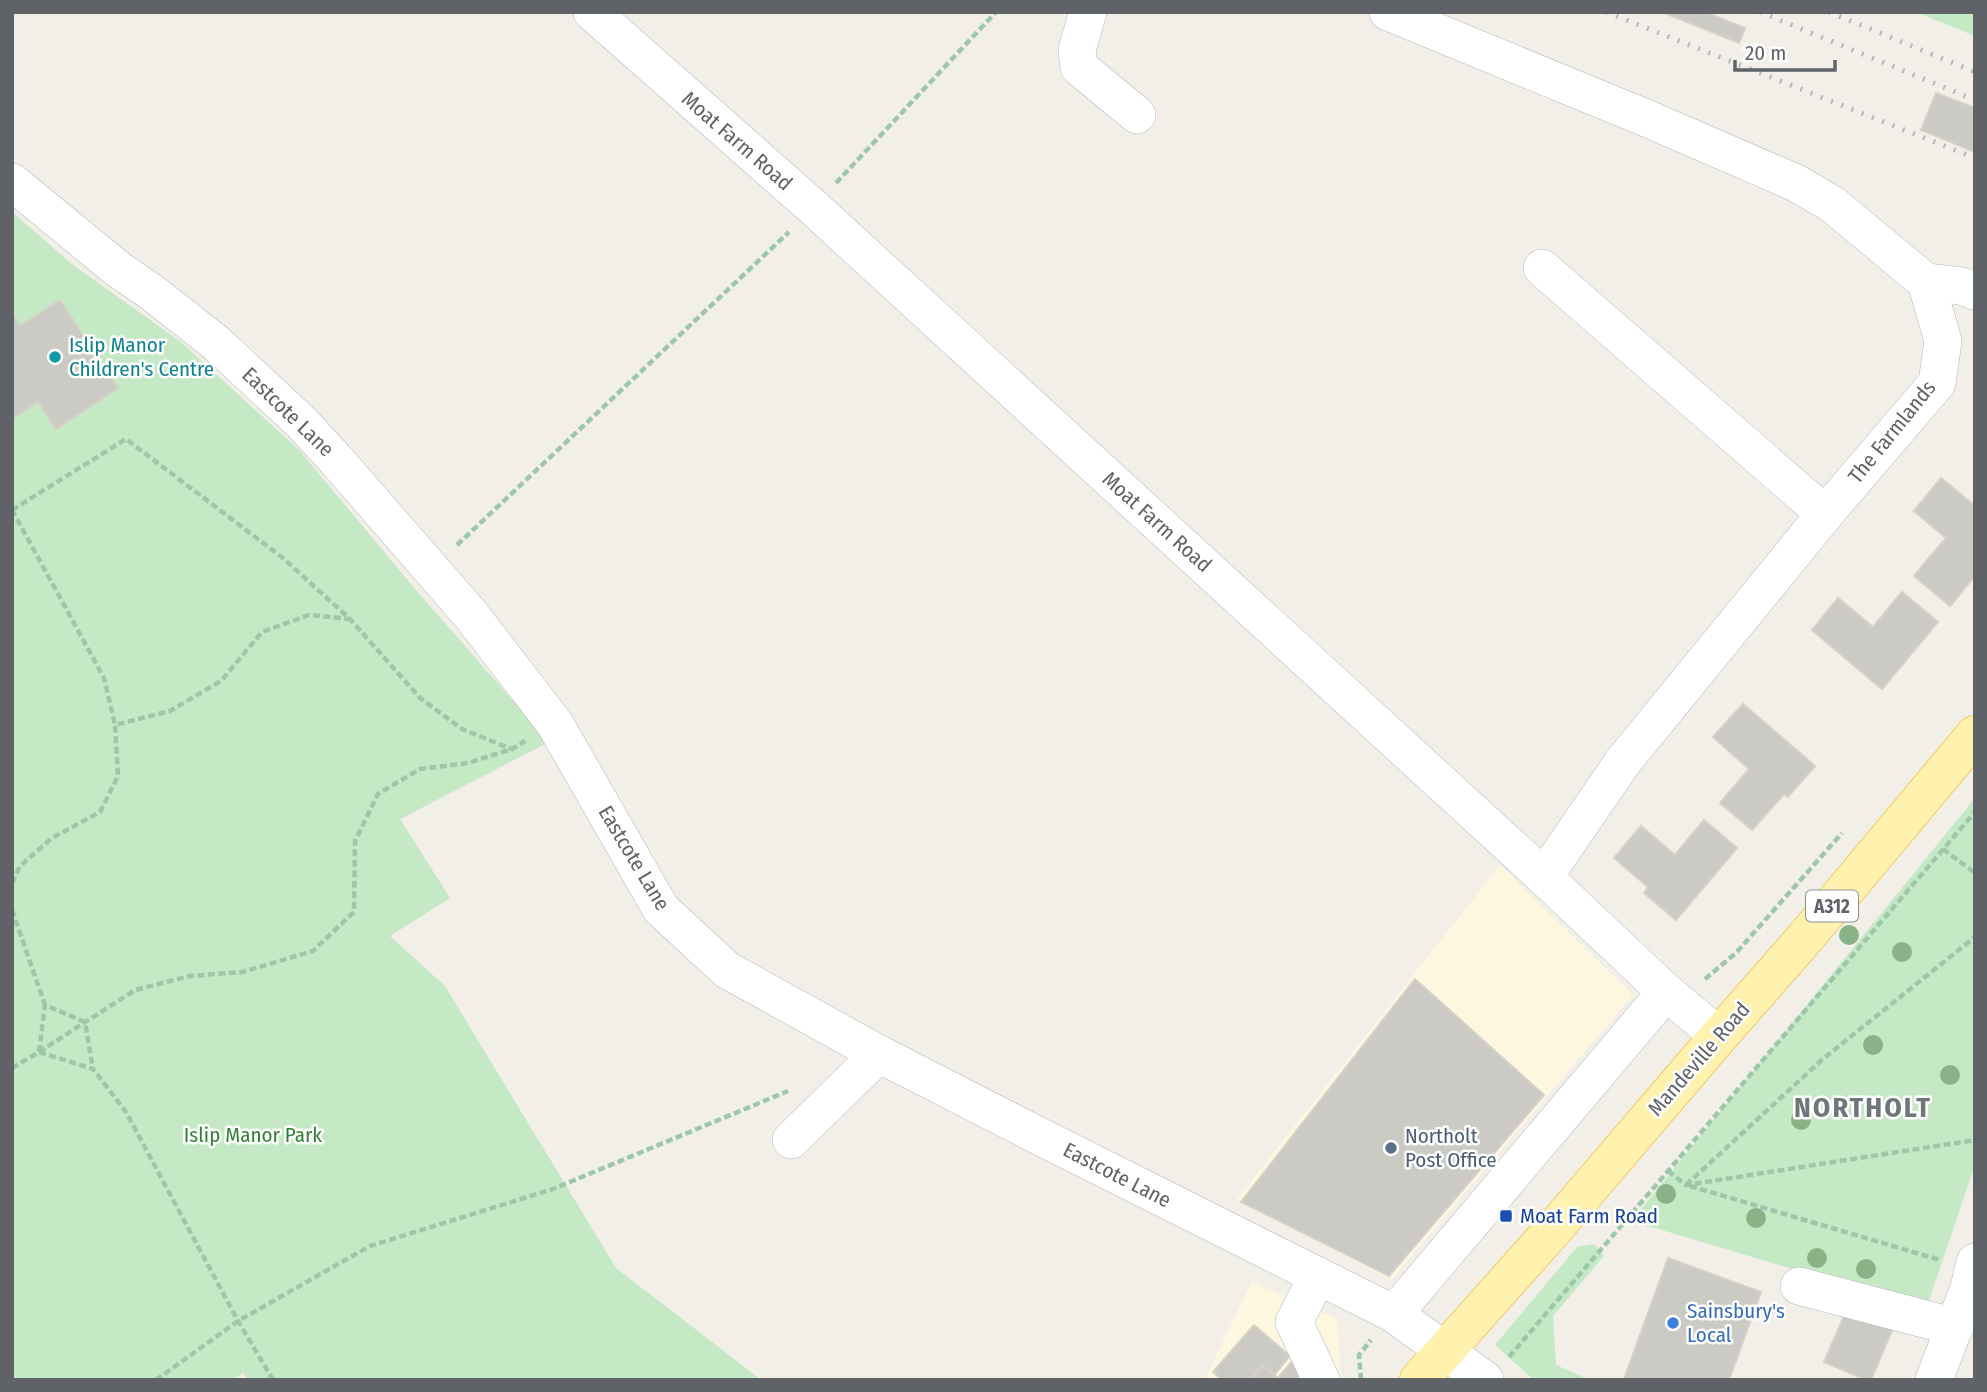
<svg xmlns="http://www.w3.org/2000/svg" width="1987" height="1392" font-family="'Fira Sans Condensed',sans-serif">
<style>
.commercial{fill:#fef7e0}
.green{fill:#c5e8c5}
.building{fill:#cccac5;stroke:#d6d1c6;stroke-width:2}
.lines{fill:none;stroke-linecap:round;stroke-linejoin:round}
.minor-casing{stroke:#b5b8bc;stroke-width:38}
.major-casing{stroke:#f2c960;stroke-width:40}
.path{stroke:#9cc7a9;stroke-width:4.5;stroke-dasharray:7 3.5;stroke-linecap:butt}
.minor{stroke:#fff;stroke-width:37}
.major{stroke:#fff2af;stroke-width:38}
.rail{stroke:#b6b7b8;stroke-width:5;stroke-dasharray:2 9;stroke-linecap:butt}
.tree{fill:#89b387}
.culture-dot{fill:#0f9aa8;stroke:#fff;stroke-width:2.5}
.service-dot{fill:#5c6f8a;stroke:#fff;stroke-width:2.5}
.transit-dot{fill:#1a4fb4;stroke:#fff;stroke-width:2.5}
.shop-dot{fill:#3f7fe0;stroke:#fff;stroke-width:2.5}
.labels{text-anchor:middle;stroke-width:5;stroke-linejoin:round;paint-order:stroke}
.shield{fill:#fff;stroke:#8f9295;stroke-width:2}
.shield-label{font-size:19px;font-weight:bold;fill:#5f6368}
.street-label{font-size:21px;fill:#5f6368;stroke:#fff}
.culture-label{font-size:21px;fill:#0d838f;stroke:#fff;text-anchor:start}
.park-label{font-size:21px;fill:#348238;stroke:#fff}
.service-label{font-size:21px;fill:#4e5e75;stroke:#fff;text-anchor:start}
.transit-label{font-size:21px;fill:#164399;stroke:#fff;text-anchor:start}
.shop-label{font-size:21px;fill:#366cbe;stroke:#fff;text-anchor:start}
.district-label{font-size:28px;font-weight:bold;letter-spacing:2px;fill:#70757a;stroke:#fff}
</style>
<rect width="100%" height="100%" fill="#f1efe8"/>
<g class="commercial">
<path d="M1500 865 1633 995 1391 1280 1237 1199Z"/>
<path d="M1252 1282 1337 1318 1341 1380H1204Z"/>
</g>
<g class="green">
<path d="M1916 12H1975V36Z"/>
<path d="M12 212 73 265 181 342 299 450 416 590 549 742 400 819 450 898 390 936 445 986 616 1268 760 1379 248 1380 243 1373 232 1380H12Z"/>
<path d="M1975 798V1165L1926 1309 1645 1225 1633 1219Z"/>
<path d="M1594 1244 1604 1256 1553 1316 1556 1365 1590 1380H1534L1495 1345 1577 1247Z"/>
</g>
<g class="building">
<path d="M1662 12H1705L1745 28 1739 43Z"/>
<path d="M1936 93 1975 108V152L1921 130Z"/>
<path d="M60 300 118 388 56 429 38 402 12 419V314L20 326Z"/>
<path d="M1941 478 1975 506V576L1950 606 1914 576 1946 538 1914 511Z"/>
<path d="M1902 592 1938 622 1882 689 1812 630 1838 598 1873 627Z"/>
<path d="M1743 704 1815 766 1788 797 1784 794 1752 830 1720 803 1749 769 1713 737Z"/>
<path d="M1704 820 1737 848 1676 920 1644 893 1648 887 1614 858 1641 826 1675 855Z"/>
<path d="M1415 979 1544 1095 1389 1276 1241 1202Z"/>
<path d="M1668 1258 1761 1292 1729 1380 1624 1379Z"/>
<path d="M1847 1309 1893 1328 1871 1380H1866L1824 1362Z"/>
<path d="M1254 1325 1290 1356 1270 1380H1222L1213 1372Z"/>
<path d="M1294 1359 1320 1380H1250L1263 1365 1278 1378Z"/>
</g>
<g class="lines">
<defs>
<g id="minor">
<path d="M592 12 814 208 1544 877 1666 992 1719 1036"/>
<path d="M1088 12 1077 50 1079 67 1137 115"/>
<path d="M1388 12 1646 118 1796 183 1832 204 1926 282 1943 341 1937 383 1825 514 1622 763 1544 877"/>
<path d="M12 182 119 270 150 291 215 342 301 422 337 461 471 615 555 724 661 909 727 970 879 1054 1041 1137 1394 1314 1485 1380"/>
<path d="M1542 268 1825 514"/>
<path d="M1926 282 1961 286 1975 291"/>
<path d="M791 1140 879 1054"/>
<path d="M1318 1276 1294 1322 1321 1380"/>
<path d="M1799 1286 1955 1327"/>
<path d="M1394 1314 1666 992"/>
<path d="M1934 1380 1969 1288 1975 1262"/>
</g>
<path id="major" d="M1419 1380 1559 1223 1719 1036 1805 938 1975 735"/>
</defs>
<use href="#minor" class="minor-casing"/>
<use href="#major" class="major-casing"/>
<g class="path">
<path d="M836 183 996 12"/>
<path d="M12 510 126 439 283 558 350 619 420 698 462 729 511 749"/>
<path d="M12 510 104 678 115 725"/>
<path d="M457 545 789 232"/>
<path d="M1943 849 1975 873"/>
<path d="M12 883 20 866 52 838 100 812 118 776 115 725 170 711 221 681 262 632 309 615 350 619"/>
<path d="M12 910 45 1005"/>
<path d="M1705 979 1736 953 1842 833"/>
<path d="M39 1052 135 990 190 976 242 972 313 951 354 912 355 841 378 794 420 769 468 763 512 749 525 741"/>
<path d="M39 1052 45 1005 85 1022 93 1069"/>
<path d="M12 1068 39 1052 93 1069 126 1112 238 1321 273 1380"/>
<path d="M1668 1171 1686 1185 1975 1140"/>
<path d="M1686 1185 1824 1058 1975 937"/>
<path d="M1690 1186 1940 1260"/>
<path d="M1509 1357 1975 812"/>
<path d="M156 1380 238 1321 370 1246 553 1189 788 1091"/>
<path d="M1361 1380 1359 1355 1371 1340"/>
</g>
<use href="#minor" class="minor"/>
<use href="#major" class="major"/>
<g class="rail">
<path d="M1606 12 1975 158"/>
<path d="M1760 12 1975 100"/>
<path d="M1829 12 1975 72"/>
</g>
</g>
<g class="tree">
<circle cx="1849" cy="935" r="10"/>
<circle cx="1902" cy="952" r="10"/>
<circle cx="1873" cy="1045" r="10"/>
<circle cx="1950" cy="1075" r="10"/>
<circle cx="1801" cy="1120" r="10"/>
<circle cx="1666" cy="1194" r="10"/>
<circle cx="1756" cy="1218" r="10"/>
<circle cx="1817" cy="1258" r="10"/>
<circle cx="1866" cy="1269" r="10"/>
</g>
<circle class="culture-dot" cx="55" cy="357" r="7"/>
<circle class="service-dot" cx="1391" cy="1148" r="7"/>
<rect class="transit-dot" x="1499" y="1209" width="14" height="14" rx="3.5"/>
<circle class="shop-dot" cx="1673" cy="1323" r="7"/>
<g class="labels">
<rect class="shield" x="1806" y="890.5" width="52" height="31" rx="5"/>
<g class="shield-label">
<text x="1832" y="913">A312</text>
</g>
<g class="street-label">
<text transform="translate(737 141) rotate(41)" y="7">Moat Farm Road</text>
<text transform="translate(288 412) rotate(44)" y="7">Eastcote Lane</text>
<text transform="translate(1892 432) rotate(-51)" y="7">The Farmlands</text>
<text transform="translate(1157 522) rotate(42)" y="7">Moat Farm Road</text>
<text transform="translate(634 858) rotate(59)" y="7">Eastcote Lane</text>
<text transform="translate(1699 1059) rotate(-49)" y="7">Mandeville Road</text>
<text transform="translate(1117 1175) rotate(27)" y="7">Eastcote Lane</text>
</g>
<g class="culture-label">
<text x="69" y="352">Islip Manor<tspan x="69" dy="24">Children's Centre</tspan></text>
</g>
<g class="park-label">
<text x="253" y="1142">Islip Manor Park</text>
</g>
<g class="service-label">
<text x="1405" y="1143">Northolt<tspan x="1405" dy="24">Post Office</tspan></text>
</g>
<g class="transit-label">
<text x="1520" y="1223">Moat Farm Road</text>
</g>
<g class="shop-label">
<text x="1687" y="1318">Sainsbury's<tspan x="1687" dy="24">Local</tspan></text>
</g>
<g class="district-label">
<text x="1863" y="1117">NORTHOLT</text>
</g>
</g>
<rect width="1987" height="1392" fill="none" stroke="#5f6368" stroke-width="28"/>
<path d="M1735 60v10h100v-10" fill="none" stroke="#5f6368" stroke-width="3.5"/>
<text x="1745" y="60" font-size="21" fill="#5f6368" stroke="#ffffff" stroke-width="5" paint-order="stroke">20 m</text>
</svg>
